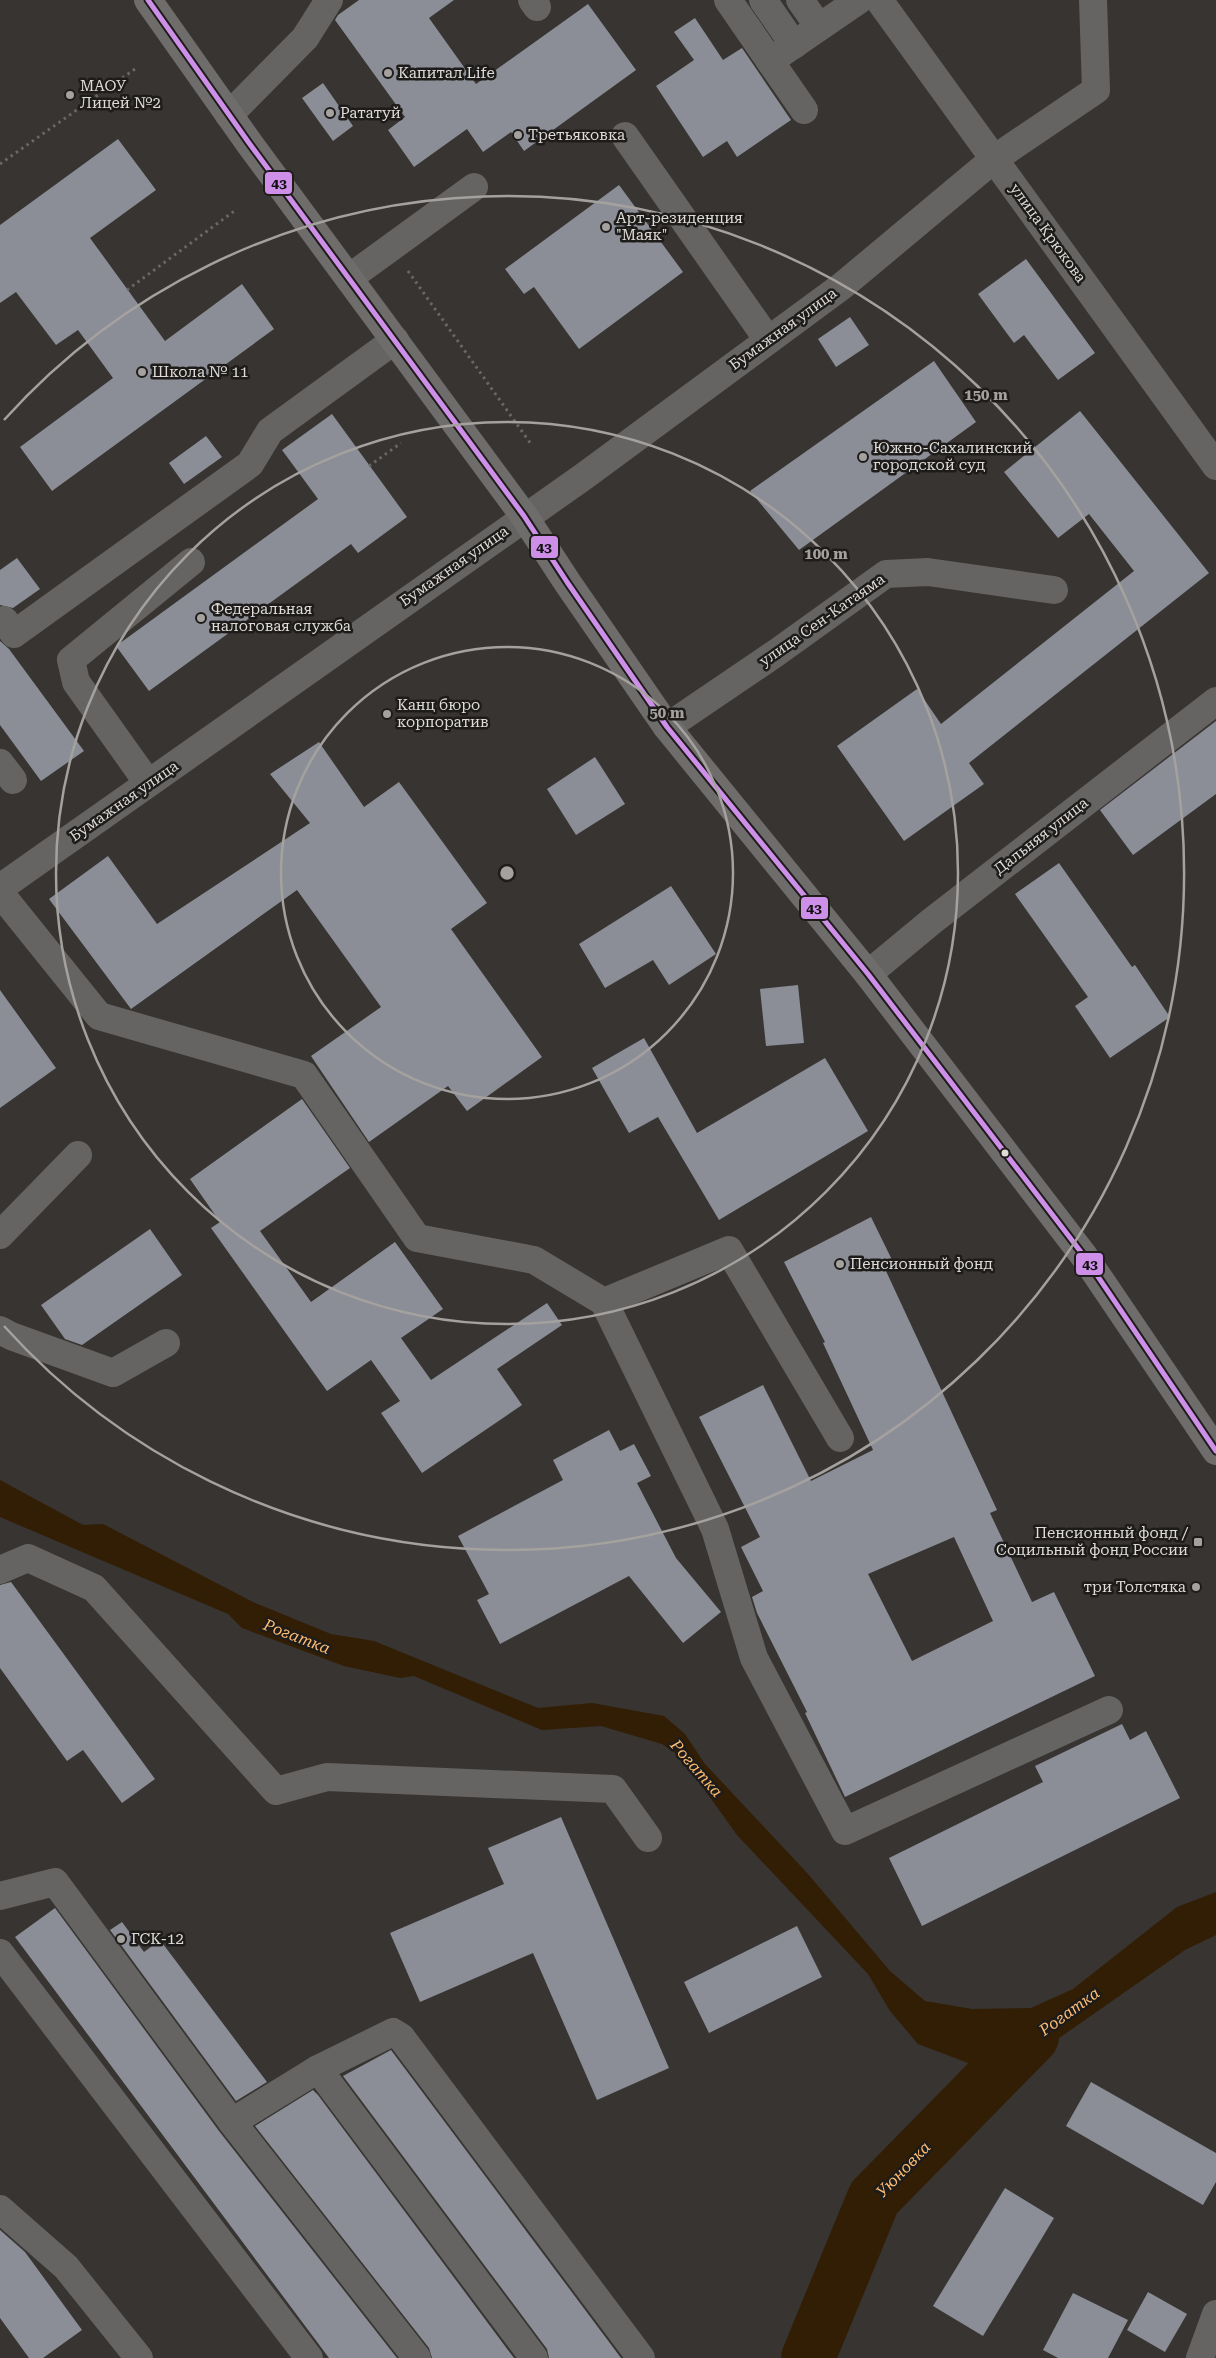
<svg xmlns="http://www.w3.org/2000/svg" width="1216" height="2358" font-family="'Roboto Serif',serif">
<style>
.water{fill:#321e05}
.lines{fill:none;stroke-linecap:round;stroke-linejoin:round}
.river{stroke:#321e05;stroke-width:54}
.building{fill:#8b8e96;fill-rule:evenodd}
.path{stroke:#6a6867;stroke-width:3;stroke-dasharray:2.5 4;stroke-linecap:butt}
.minor{stroke:#666463;stroke-width:28}
.major{stroke:#6e6d6c;stroke-width:28}
.bus-1-casing{stroke:#1e1c1a;stroke-width:9}
.bus-1{stroke:#ce8fe9;stroke-width:5}
.ring{fill:none;stroke:#a4a19e;stroke-width:2.5}
.poi-dot{fill:#a4a19e;stroke:#1e1c1a;stroke-width:2}
.bus-dot{fill:#dedbd8;stroke:#1e1c1a;stroke-width:2}
.labels{text-anchor:middle;stroke-width:5;stroke-linejoin:round;paint-order:stroke}
.poi-label{font-size:15px;fill:#dedbd8;stroke:#1e1c1a;text-anchor:start}
.street-label{font-size:15px;fill:#dedbd8;stroke:#1e1c1a}
.water-label{font-size:16px;font-style:italic;fill:#fdbc71;stroke:#1e1c1a}
.centre{fill:#a4a19e;stroke:#1e1c1a;stroke-width:2.5}
.ring-label{font-size:15px;text-anchor:middle;font-weight:bold;fill:#a4a19e;stroke:#1e1c1a;stroke-width:5;stroke-linejoin:round;paint-order:stroke}
.line-badge{stroke:#1e1c1a;stroke-width:2}
.pale-badge-label{font-size:14px;text-anchor:middle;font-weight:bold;fill:#111}
</style>
<rect width="100%" height="100%" fill="#373431"/>
<path class="water" d="M0 1480 83 1525 103 1524 253 1602 331 1634 374 1641 538 1708 592 1703 664 1716 685 1734 705 1764 808 1874 890 1971 925 2001 972 2009 1031 2008 1073 1989 1177 1907 1216 1892V1935L1185 1950 1022 2064 976 2066 918 2044 890 2011 868 1974 737 1835 681 1757 662 1744 601 1726 542 1730 414 1676 400 1678 344 1666 242 1628 228 1614 0 1517Z"/>
<g class="lines">
<path class="river" d="M808 2358 874 2198 1032 2037"/>
</g>
<g class="building">
<path d="M359 0H454L429 18 476 84 588 4 636 70 524 151 511 132 483 152 467 129 414 167 388 130 405 117 335 20 338 15Z"/>
<path d="M695 18 723 60 742 48 791 120 737 157 727 141 703 157 656 86 694 60 674 32Z"/>
<path d="M323 83 353 126 333 141 302 98Z"/>
<path d="M118 139 156 190 90 238 165 341 242 284 274 329 52 491 20 447 113 378 78 330 56 345 16 292 0 303V225Z"/>
<path d="M619 185 683 272 579 349 534 287 524 294 505 269Z"/>
<path d="M1026 259 1095 353 1058 380 1024 335 1014 343 978 294Z"/>
<path d="M850 317 869 345 836 367 818 339Z"/>
<path d="M934 361 976 422 799 550 750 491Z"/>
<path d="M1080 411 1209 573 969 763 984 784 904 841 837 746 917 689 941 724 1134 571 1089 514 1058 538 1004 472Z"/>
<path d="M332 414 407 517 358 553 351 544 149 691 116 646 318 499 282 450Z"/>
<path d="M206 436 222 457 184 484 169 463Z"/>
<path d="M17 558 40 589 13 608 0 605V570Z"/>
<path d="M0 641 9 649 84 751 41 781 0 725Z"/>
<path d="M1216 721V794L1133 855 1100 810Z"/>
<path d="M319 742 364 807 399 782 487 903 451 929 542 1057 467 1111 448 1086 369 1142 311 1056 381 1007 297 890 131 1009 49 899 108 856 157 924 310 823 270 774Z"/>
<path d="M595 757 625 804 576 835 547 789Z"/>
<path d="M1059 863 1132 967 1135 965 1170 1017 1110 1058 1075 1006 1088 997 1015 894Z"/>
<path d="M671 886 716 954 669 985 653 960 605 988 579 944Z"/>
<path d="M798 985 804 1043 766 1046 760 989Z"/>
<path d="M0 990 56 1068 0 1108Z"/>
<path d="M644 1038 697 1133 825 1058 868 1131 719 1220 658 1117 629 1133 592 1068Z"/>
<path d="M302 1099 350 1168 260 1231 311 1302 395 1242 443 1309 401 1338 431 1380 547 1303 562 1325 497 1369 522 1405 422 1473 381 1413 400 1401 371 1360 327 1391 211 1228 220 1222 190 1179Z"/>
<path d="M871 1217 895 1266 886 1271 997 1510 990 1513 1032 1602 1054 1592 1095 1676 845 1797 805 1713 807 1712 757 1613 752 1597 763 1591 741 1547 760 1537 699 1417 763 1385 811 1481 873 1450 823 1343 825 1342 784 1262ZM954 1537 993 1621 912 1661 868 1574Z"/>
<path d="M150 1229 182 1275 82 1345 65 1339 41 1305Z"/>
<path d="M609 1430 620 1451 634 1444 651 1476 637 1483 676 1558 721 1612 683 1643 629 1576 500 1644 477 1600 489 1594 458 1536 563 1480 553 1460Z"/>
<path d="M11 1582 155 1779 122 1803 83 1750 67 1761 0 1668V1585Z"/>
<path d="M1122 1724 1130 1740 1146 1731 1180 1798 922 1926 889 1858 1043 1782 1035 1766Z"/>
<path d="M561 1817 669 2068 597 2100 533 1953 420 2002 390 1933 504 1884 488 1848Z"/>
<path d="M55 1908 219 2131 397 2358H329L15 1937Z"/>
<path d="M122 1922 144 1952 160 1940 267 2082 236 2101 110 1930Z"/>
<path d="M797 1926 822 1977 709 2033 684 1982Z"/>
<path d="M391 2050 621 2358H549L547 2349 343 2076Z"/>
<path d="M1091 2082 1216 2153V2182L1203 2205 1066 2126Z"/>
<path d="M313 2090 318 2095 514 2358H432L429 2348 255 2126Z"/>
<path d="M1005 2188 1054 2218 983 2336 933 2306Z"/>
<path d="M0 2230 25 2252 82 2330 43 2358H29L0 2318Z"/>
<path d="M1148 2292 1187 2314 1165 2352 1127 2330Z"/>
<path d="M1073 2293 1128 2320 1108 2358H1058L1043 2350Z"/>
</g>
<g class="lines">
<g class="path">
<path d="M0 164 135 69"/>
<path d="M408 271 531 444"/>
<path d="M127 290 237 209"/>
<path d="M369 466 401 443"/>
</g>
<g class="minor">
<path d="M532 0 537 7"/>
<path d="M728 0 770 61"/>
<path d="M763 0 794 45"/>
<path d="M800 0 819 27"/>
<path d="M879 0 1216 466"/>
<path d="M804 110 770 61 859 0"/>
<path d="M229 115 305 38 329 0"/>
<path d="M625 136 768 340"/>
<path d="M349 278 474 187"/>
<path d="M0 623 4 620 14 634 250 464 270 431 395 340"/>
<path d="M667 727 776 653 886 574 928 572 1054 590"/>
<path d="M0 763 13 780"/>
<path d="M148 783 76 682 71 660 191 562"/>
<path d="M0 888 583 477 842 286 994 159 1096 90 1093 0"/>
<path d="M0 893 99 1016 304 1075 417 1238 534 1260 604 1302 715 1529 754 1658 845 1831 1109 1710"/>
<path d="M868 974 932 921 1216 701"/>
<path d="M0 1235 78 1155"/>
<path d="M604 1302 729 1250 840 1438"/>
<path d="M0 1330 11 1336 113 1373 166 1343"/>
<path d="M0 1570 28 1558 94 1588 276 1791 327 1777 613 1789 648 1838"/>
<path d="M0 1896 55 1882 232 2122 417 2358"/>
<path d="M0 1953 309 2358"/>
<path d="M318 2069 534 2358"/>
<path d="M232 2122 318 2069 393 2032 401 2037 641 2358"/>
<path d="M0 2209 66 2267 139 2358"/>
<path d="M1200 2358 1216 2314"/>
</g>
<path class="major" d="M148 0 249 143 524 516 567 582 667 727 868 974 1084 1256 1216 1451"/>
<defs>
<path id="bus-1" d="M148 0 249 143 524 516 567 582 667 727 868 974 1084 1256 1216 1451"/>
</defs>
<use href="#bus-1" class="bus-1-casing"/>
<use href="#bus-1" class="bus-1"/>
</g>
<g class="ring">
<circle cx="507" cy="873" r="226"/>
<circle cx="507" cy="873" r="451"/>
<path d="M4 420A677 677 0 1 1 4 1326"/>
</g>
<g class="poi-dot">
<circle cx="388" cy="73" r="5"/>
<circle cx="70" cy="95" r="5"/>
<circle cx="330" cy="113" r="5"/>
<circle cx="518" cy="135" r="5"/>
<circle cx="606" cy="227" r="5"/>
<circle cx="142" cy="372" r="5"/>
<circle cx="863" cy="457" r="5"/>
<circle cx="201" cy="618" r="5"/>
<circle cx="387" cy="714" r="5"/>
<circle cx="840" cy="1264" r="5"/>
<rect x="1193" y="1537" width="10" height="10" rx="2.5"/>
<circle cx="1196" cy="1587" r="5"/>
<circle cx="121" cy="1939" r="5"/>
</g>
<circle class="bus-dot" cx="1005" cy="1153" r="4.5"/>
<g class="labels">
<g class="poi-label">
<text x="398" y="78">Капитал Life</text>
<text x="80" y="91">МАОУ<tspan x="80" dy="17">Лицей №2</tspan></text>
<text x="340" y="118">Рататуй</text>
<text x="528" y="140">Третьяковка</text>
<text x="616" y="223">Арт-резиденция<tspan x="616" dy="17">"Маяк"</tspan></text>
<text x="152" y="377">Школа № 11</text>
<text x="873" y="453">Южно-Сахалинский<tspan x="873" dy="17">городской суд</tspan></text>
<text x="211" y="614">Федеральная<tspan x="211" dy="17">налоговая служба</tspan></text>
<text x="397" y="710">Канц бюро<tspan x="397" dy="17">корпоратив</tspan></text>
<text x="850" y="1269">Пенсионный фонд</text>
<text x="1188" y="1538" text-anchor="end">Пенсионный фонд /<tspan x="1188" dy="17">Социльный фонд России</tspan></text>
<text x="1186" y="1592" text-anchor="end">три Толстяка</text>
<text x="131" y="1944">ГСК-12</text>
</g>
<g class="street-label">
<text transform="translate(1048 233) rotate(54)" y="5">улица Крюкова</text>
<text transform="translate(783 329) rotate(-36)" y="5">Бумажная улица</text>
<text transform="translate(454 566) rotate(-35)" y="5">Бумажная улица</text>
<text transform="translate(822 620) rotate(-35)" y="5">улица Сен-Катаяма</text>
<text transform="translate(124 801) rotate(-35)" y="5">Бумажная улица</text>
<text transform="translate(1041 836) rotate(-38)" y="5">Дальняя улица</text>
</g>
<g class="water-label">
<text transform="translate(297 1636) rotate(21)" y="6">Рогатка</text>
<text transform="translate(697 1768) rotate(49)" y="6">Рогатка</text>
<text transform="translate(1069 2011) rotate(-36)" y="6">Рогатка</text>
<text transform="translate(903 2169) rotate(-46)" y="6">Уюновка</text>
</g>
</g>
<circle cx="507" cy="873" r="8" class="centre"/>
<g class="ring-label">
<text x="986" y="400">150 m</text>
<text x="826" y="559">100 m</text>
<text x="667" y="718">50 m</text>
</g>
<g class="line-badge">
<rect x="264" y="171" width="29" height="24" rx="5" fill="#ce8fe9"/>
<rect x="530" y="535" width="29" height="24" rx="5" fill="#ce8fe9"/>
<rect x="800" y="896" width="29" height="24" rx="5" fill="#ce8fe9"/>
<rect x="1075" y="1252" width="29" height="24" rx="5" fill="#ce8fe9"/>
</g>
<g class="pale-badge-label">
<text x="279" y="188">43</text>
<text x="544" y="552">43</text>
<text x="814" y="913">43</text>
<text x="1090" y="1269">43</text>
</g>
</svg>
